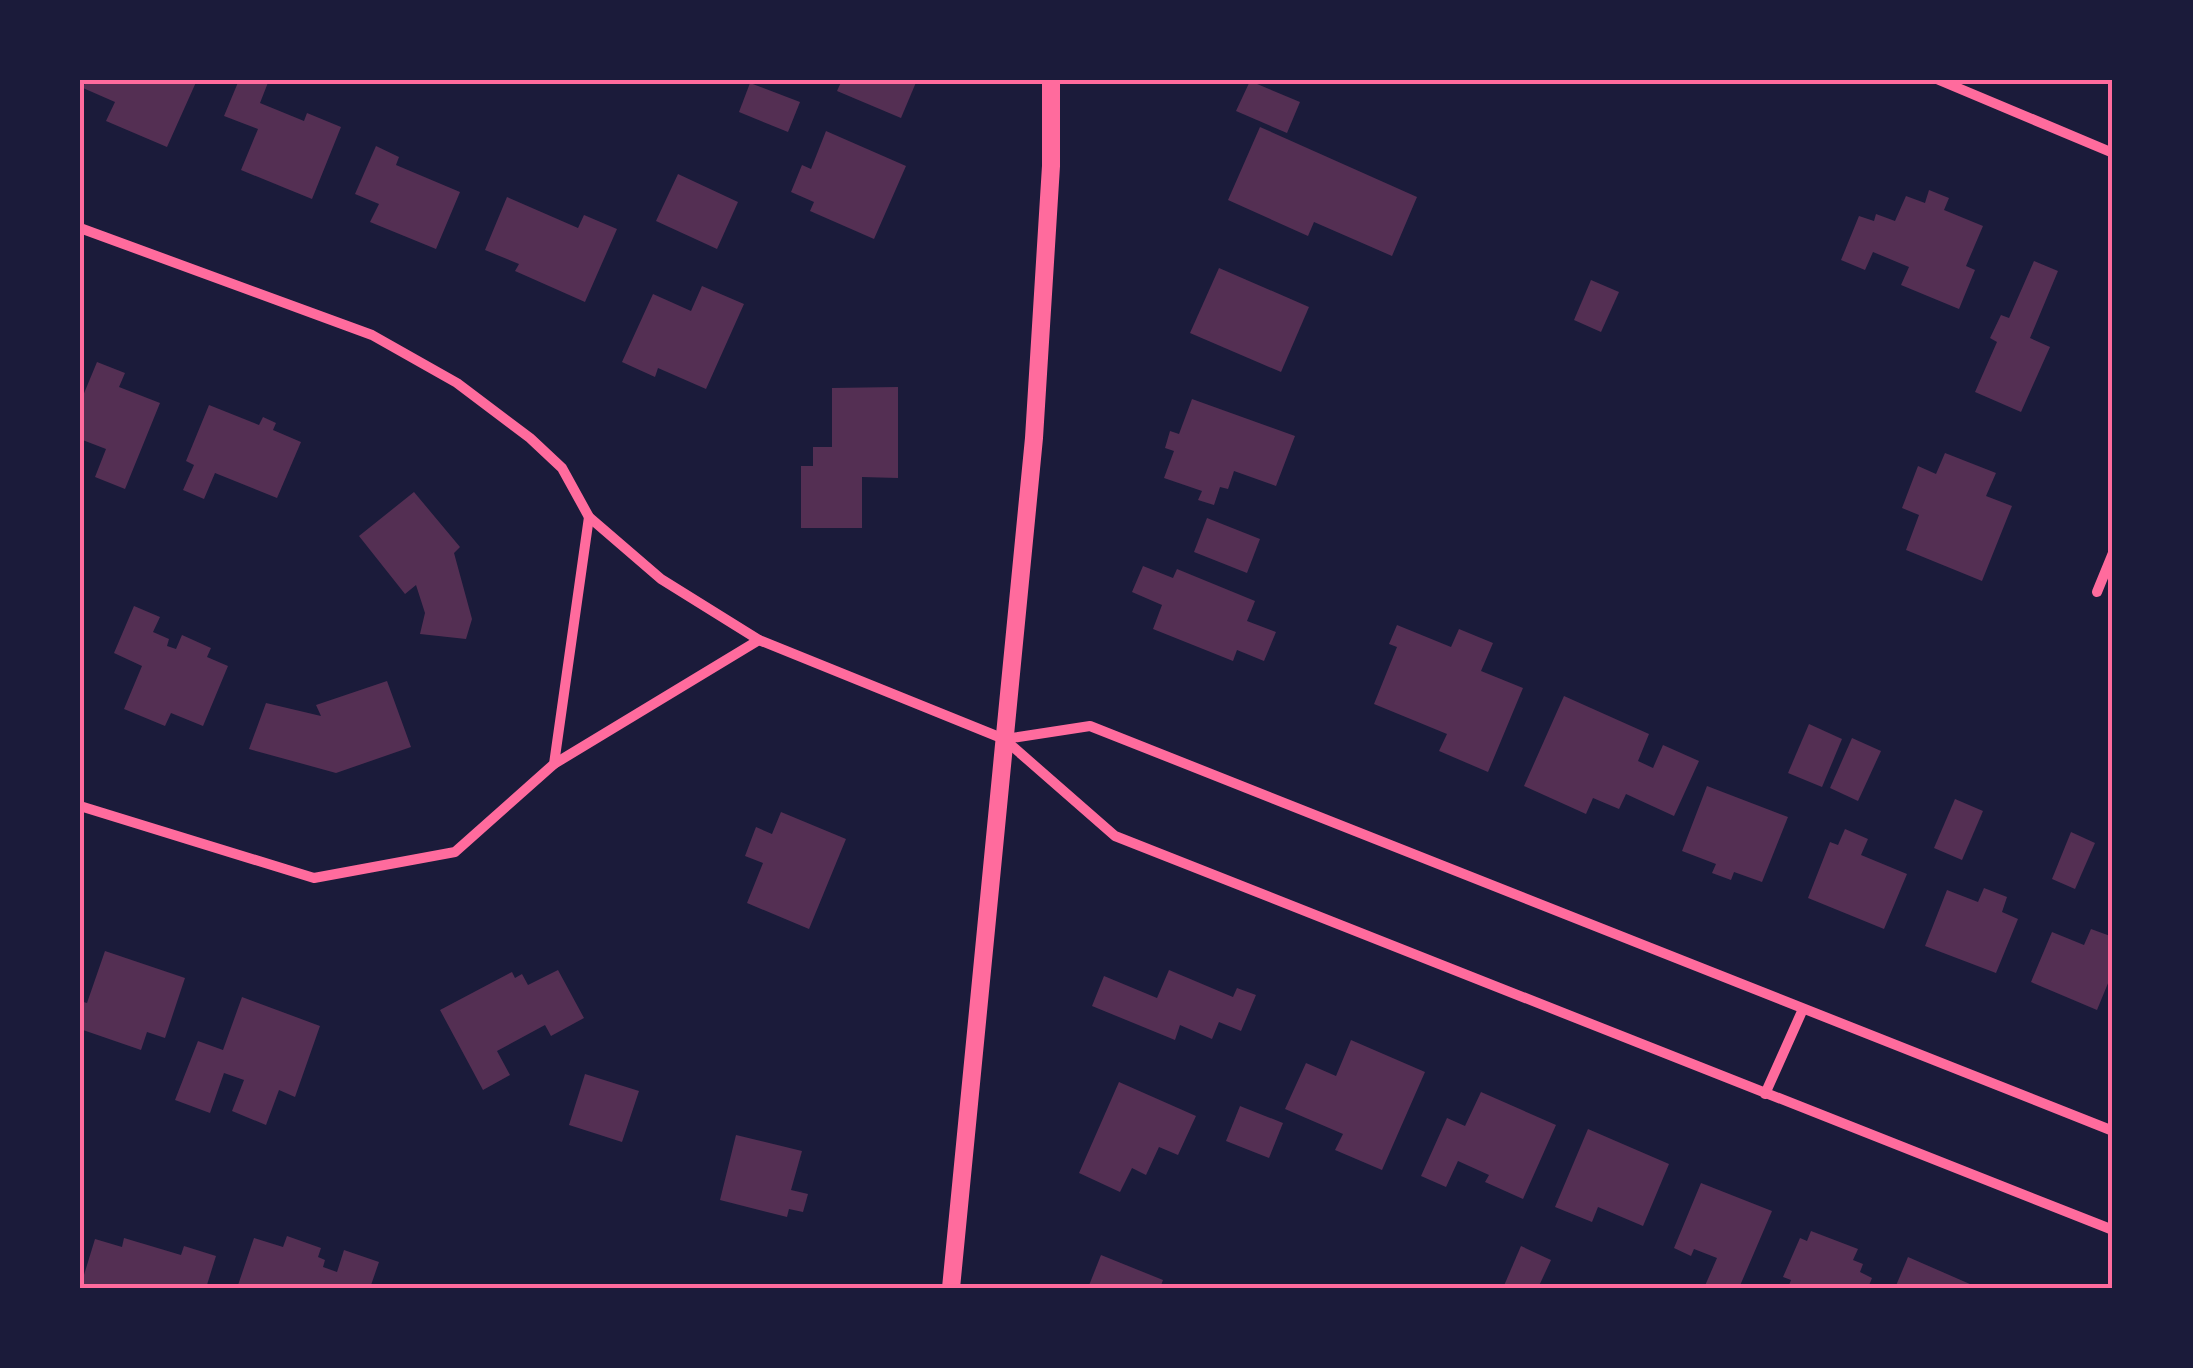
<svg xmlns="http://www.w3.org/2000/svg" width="2193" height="1368" font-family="Merriweather,serif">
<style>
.building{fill:#542f53}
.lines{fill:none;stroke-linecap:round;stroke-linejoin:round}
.minor{stroke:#ff6b9d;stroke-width:10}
.tertiary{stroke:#ff6b9d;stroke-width:18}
.neatline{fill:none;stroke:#ff6b9d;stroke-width:4}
</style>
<rect width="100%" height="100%" fill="#1b1b3a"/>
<g class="building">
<path d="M86 80H197L167 147 106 121 115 102 83 88Z"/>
<path d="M239 80H269L260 103 304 121 307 113 341 127 312 199 241 170 258 129 224 116Z"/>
<path d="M842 80H917L901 118 837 91Z"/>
<path d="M1250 81 1300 102 1287 133 1236 111Z"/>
<path d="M750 83 800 102 788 132 739 112Z"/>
<path d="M1260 127 1417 197 1392 256 1314 222 1308 236 1228 200Z"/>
<path d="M826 131 906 166 874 239 810 211 814 202 791 192 802 165 811 169Z"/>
<path d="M376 146 399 157 396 165 460 192 436 249 370 222 379 204 355 194Z"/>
<path d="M678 174 738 202 717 249 656 221Z"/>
<path d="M1929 190 1949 198 1944 210 1983 226 1966 266 1975 270 1959 309 1901 285 1909 267 1873 252 1865 270 1841 260 1859 216 1874 221 1876 214 1895 221 1906 196 1925 203Z"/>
<path d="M507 197 578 228 584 215 617 229 585 302 515 271 519 264 485 250Z"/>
<path d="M2034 261 2058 271 2030 338 2050 347 2021 412 1975 392 1997 342 1990 338 2001 315 2009 318Z"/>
<path d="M1219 268 1309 307 1281 372 1190 333Z"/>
<path d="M1591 280 1619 292 1601 332 1574 320Z"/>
<path d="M702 286 744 304 706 389 658 368 655 377 622 362 653 294 691 311Z"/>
<path d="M97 362 125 373 119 387 160 403 125 489 95 477 106 449 80 439V403Z"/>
<path d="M898 387V478L862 477V528H801V466H813V447H832V388Z"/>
<path d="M1192 399 1295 436 1276 486 1234 471 1228 489 1220 487 1214 505 1198 500 1202 491 1164 478 1174 451 1165 448 1170 431 1179 434Z"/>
<path d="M209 405 259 425 263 417 276 423 273 430 301 442 277 498 215 473 204 499 183 490 194 465 186 461Z"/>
<path d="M1945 453 1996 473 1986 496 2012 506 1982 581 1906 550 1919 515 1902 508 1918 466 1936 474Z"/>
<path d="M414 492 460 547 454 553 472 619 466 639 420 634 425 613 416 585 405 594 359 536Z"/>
<path d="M1207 518 1260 539 1247 573 1194 552Z"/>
<path d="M1143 566 1173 578 1177 569 1255 601 1247 621 1276 632 1264 661 1237 650 1233 661 1153 629 1162 605 1132 592Z"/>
<path d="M134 606 160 617 153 632 169 639 167 646 176 649 182 635 211 648 207 657 228 666 203 726 171 713 165 726 124 709 142 666 114 653Z"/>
<path d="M1397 625 1451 647 1459 629 1493 643 1481 671 1523 688 1488 772 1439 751 1447 734 1374 704 1397 647 1389 644Z"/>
<path d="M387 681 411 747 336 773 249 749 266 703 321 716 316 705Z"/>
<path d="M1564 696 1649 734 1638 761 1653 768 1663 745 1699 761 1674 816 1626 794 1619 809 1593 798 1586 814 1524 786Z"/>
<path d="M1809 724 1842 739 1822 787 1788 773Z"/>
<path d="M1852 738 1881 751 1858 801 1830 788Z"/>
<path d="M1707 786 1788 817 1762 882 1734 872 1731 880 1712 873 1716 864 1682 851Z"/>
<path d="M1955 799 1983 811 1962 860 1934 848Z"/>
<path d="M781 812 846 839 809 929 747 903 763 863 745 856 756 827 772 834Z"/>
<path d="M1845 829 1868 839 1861 855 1907 874 1884 929 1808 898 1830 842 1838 845Z"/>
<path d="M2071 832 2095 843 2075 889 2052 879Z"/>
<path d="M1984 888 2007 897 2002 912 2018 919 1996 973 1925 946 1947 890 1978 902Z"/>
<path d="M2091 929 2113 937V971L2097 1010 2031 982 2052 932 2084 945Z"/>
<path d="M105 951 185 978 165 1038 147 1032 141 1050 83 1030 80 1037V1001L87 1003Z"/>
<path d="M558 970 584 1018 551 1036 545 1025 497 1051 510 1075 483 1090 440 1010 512 972 515 978 522 974 528 985Z"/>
<path d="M1169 970 1233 997 1237 988 1256 995 1241 1031 1219 1022 1212 1039 1180 1025 1175 1040 1092 1006 1104 976 1157 998Z"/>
<path d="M242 997 320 1026 295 1097 279 1090 266 1125 232 1111 244 1080 224 1073 210 1113 175 1100 198 1041 223 1050Z"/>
<path d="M1351 1040 1425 1072 1382 1170 1335 1150 1343 1134 1285 1109 1306 1063 1336 1076Z"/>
<path d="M585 1074 639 1091 622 1142 569 1125Z"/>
<path d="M1119 1082 1196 1116 1178 1155 1159 1147 1146 1175 1132 1168 1120 1192 1079 1173Z"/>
<path d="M1481 1092 1556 1125 1523 1199 1485 1182 1489 1175 1458 1161 1446 1187 1421 1176 1447 1118 1465 1126Z"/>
<path d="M1240 1106 1283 1123 1269 1158 1226 1141Z"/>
<path d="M1588 1129 1669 1164 1643 1226 1598 1207 1592 1222 1555 1207Z"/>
<path d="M736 1135 802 1151 791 1190 808 1194 803 1212 789 1209 787 1217 720 1200Z"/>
<path d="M1701 1183 1772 1211 1739 1288H1704L1717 1258 1694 1249 1691 1256 1674 1248Z"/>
<path d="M1811 1231 1858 1249 1853 1260 1863 1264 1860 1272 1872 1278 1868 1288H1788L1791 1280 1783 1277 1800 1238 1807 1241Z"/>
<path d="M287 1236 321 1248 318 1257 325 1260 323 1267 337 1272 344 1250 379 1262 370 1288H237L254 1238 283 1247Z"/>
<path d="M124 1238 181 1255 184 1246 216 1256 206 1288H80L95 1239 122 1247Z"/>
<path d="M1521 1246 1551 1260 1538 1288H1503Z"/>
<path d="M1101 1255 1163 1280 1160 1288H1088Z"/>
<path d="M1908 1257 1979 1288H1895Z"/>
</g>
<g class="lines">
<g class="minor">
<path d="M1939 80 2113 153"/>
<path d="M80 228 372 335 457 383 530 438 562 468 589 517 661 579 759 640 1004 739 1115 836 2113 1230"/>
<path d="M2097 592 2113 553"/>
<path d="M1005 739 1090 726 2113 1131"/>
<path d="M554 764 759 640"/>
<path d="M80 806 314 878 455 852 554 764 589 517"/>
<path d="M1765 1094 1803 1009"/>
</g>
<path class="tertiary" d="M951 1288 1034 438 1051 166V80"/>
</g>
<rect width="2193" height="1368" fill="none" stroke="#1b1b3a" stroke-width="165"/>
<rect x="82" y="82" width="2028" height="1204" class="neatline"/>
</svg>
